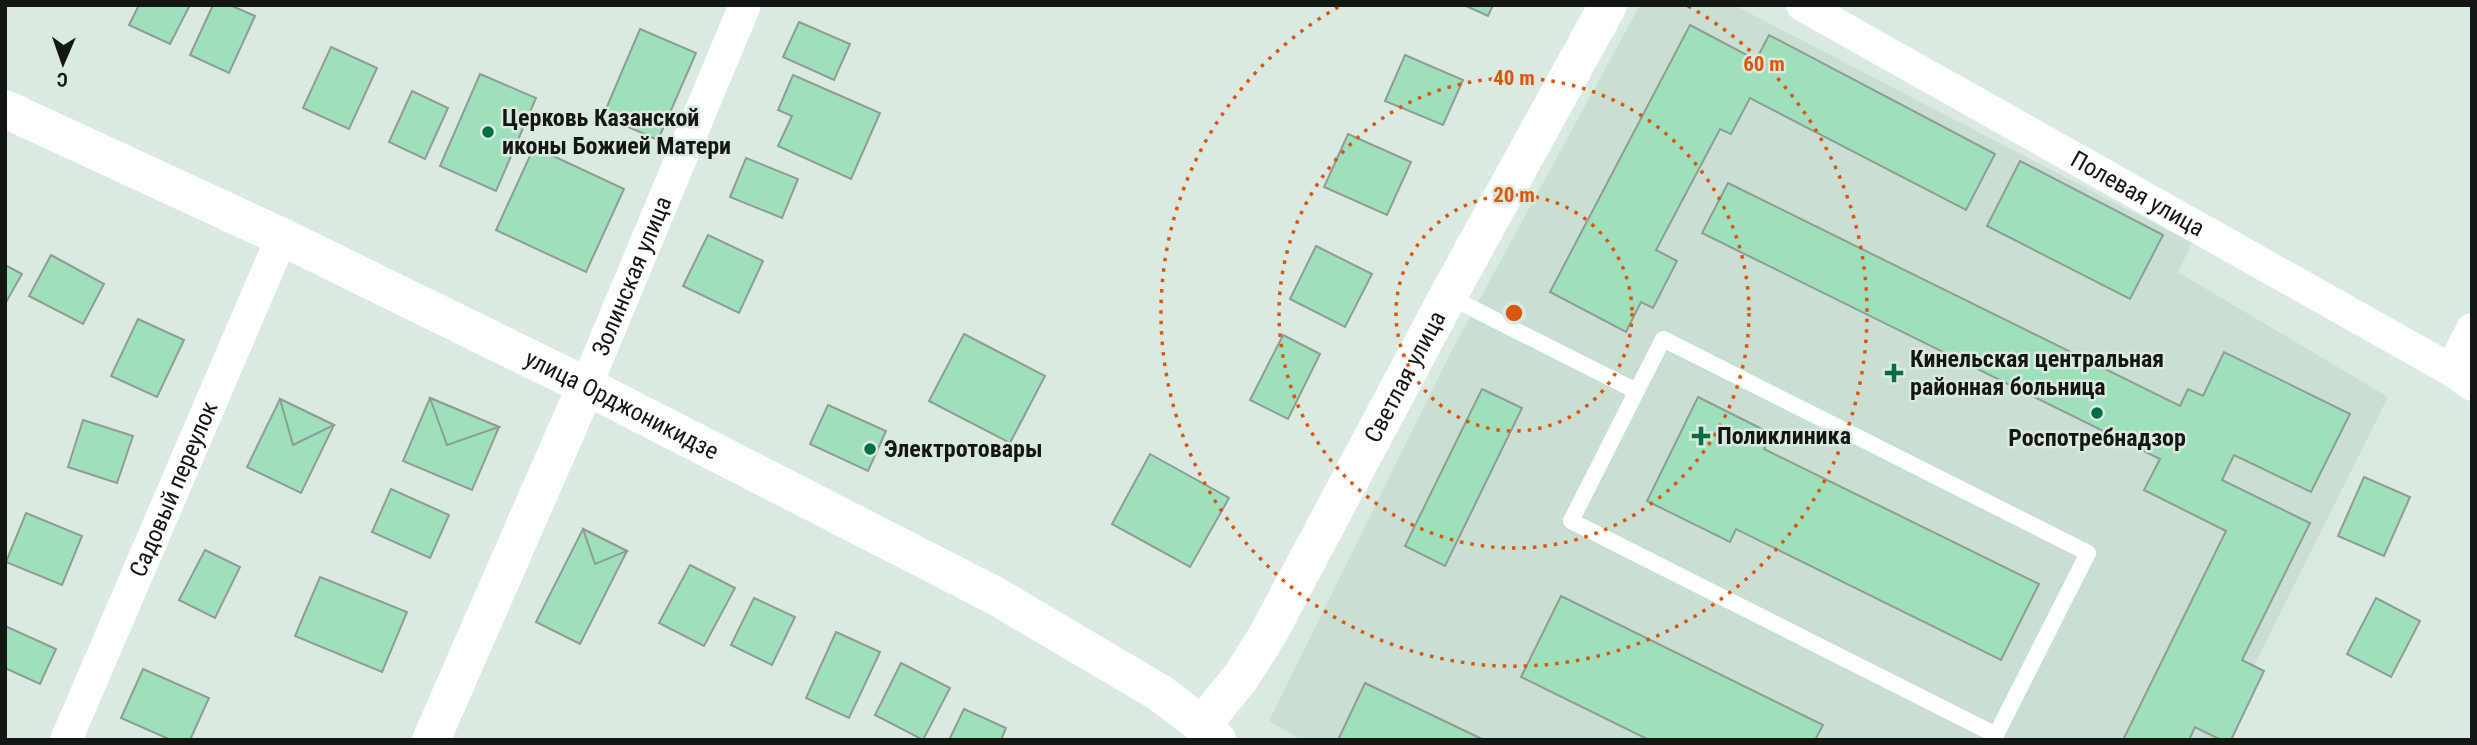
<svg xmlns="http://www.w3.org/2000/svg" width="2477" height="745" font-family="'Roboto Condensed',sans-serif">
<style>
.built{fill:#c9dfd2}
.building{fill:#9ee0bc;stroke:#8f9d95;stroke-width:2}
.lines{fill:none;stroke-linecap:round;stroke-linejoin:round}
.lane{stroke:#fff;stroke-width:16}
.street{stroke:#fff;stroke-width:32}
.secondary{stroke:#fff;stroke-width:38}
.ring{fill:none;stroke:#dd560c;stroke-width:3.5;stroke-dasharray:3.5 7}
.poi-dot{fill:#006f48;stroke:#dbeae1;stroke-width:2.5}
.labels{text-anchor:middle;stroke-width:5;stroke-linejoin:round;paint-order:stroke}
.poi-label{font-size:24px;font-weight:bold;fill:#121714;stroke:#dbeae1;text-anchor:start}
.street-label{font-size:24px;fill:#121714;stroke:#dbeae1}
.centre{fill:#dd560c;stroke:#dbeae1;stroke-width:3.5}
.ring-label{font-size:21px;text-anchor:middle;font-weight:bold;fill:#dd560c;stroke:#dbeae1;stroke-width:5;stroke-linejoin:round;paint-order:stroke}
</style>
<rect width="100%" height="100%" fill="#dbeae1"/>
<path class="built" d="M1640 5H1734L2192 243 2178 272 2388 397 2217 740H1302L1269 721 1453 348Z"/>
<g class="building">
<path d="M139 5H190L170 44 129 25Z"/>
<path d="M213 5H230L255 16 229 73 190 55Z"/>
<path d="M1464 5H1493L1488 16Z"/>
<path d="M799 22 850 44 834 80 783 57Z"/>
<path d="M1690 25 1756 60 1769 35 1995 154 1966 210 1750 98 1731 134 1720 129 1656 250 1677 261 1653 308 1641 302 1626 332 1550 292Z"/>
<path d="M640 29 696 53 658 140 603 116Z"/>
<path d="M331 47 377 68 349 129 303 108Z"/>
<path d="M1405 55 1463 80 1443 125 1385 101Z"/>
<path d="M480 74 536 98 496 191 440 166Z"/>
<path d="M793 75 880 113 851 179 778 146 792 116 778 110Z"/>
<path d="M412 91 448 108 425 159 389 142Z"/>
<path d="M1348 134 1411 162 1387 215 1324 187Z"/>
<path d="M534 147 624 189 586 272 496 230Z"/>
<path d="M746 158 798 179 782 218 730 197Z"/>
<path d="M2020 161 2163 235 2130 299 1987 226Z"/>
<path d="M1728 183 2180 406 2188 389 2203 396 2224 352 2350 414 2311 492 2234 455 2222 480 2310 523 2242 660 2264 671 2231 740H2221L2195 727 2189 740H2123L2226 531 2144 490 2160 459 1702 233Z"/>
<path d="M708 235 763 261 739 313 683 286Z"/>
<path d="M1316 246 1372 274 1345 327 1290 299Z"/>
<path d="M51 255 104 284 83 324 29 296Z"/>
<path d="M5 265 22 274 5 304Z"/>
<path d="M138 319 184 340 157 397 111 376Z"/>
<path d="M964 334 1045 376 1010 443 929 401Z"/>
<path d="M1283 335 1320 354 1288 419 1250 400Z"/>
<path d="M1482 389 1522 408 1445 566 1405 546Z"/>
<path d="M1698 397 1772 434 1764 449 2039 584 2001 660 1736 529 1730 542 1647 501Z"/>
<path d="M430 398 499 427 472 490 403 461Z"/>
<path d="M430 398 499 427 447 445Z"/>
<path d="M280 399 334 425 301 493 247 467Z"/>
<path d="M280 399 334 425 293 445Z"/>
<path d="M828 405 886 431 868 471 810 444Z"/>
<path d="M83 420 133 436 117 483 68 467Z"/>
<path d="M1150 454 1229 498 1190 567 1112 524Z"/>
<path d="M2364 477 2410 497 2384 556 2338 536Z"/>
<path d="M391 489 449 515 430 558 372 532Z"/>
<path d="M26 513 82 536 62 585 6 562Z"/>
<path d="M583 529 627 551 580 644 536 622Z"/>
<path d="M583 529 627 551 595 564Z"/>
<path d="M205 550 240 567 215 618 179 600Z"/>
<path d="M690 565 735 588 704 646 659 623Z"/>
<path d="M320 577 407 612 382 672 295 636Z"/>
<path d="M1561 596 1823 725 1815 740H1649L1521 677Z"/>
<path d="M754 598 795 617 772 665 731 645Z"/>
<path d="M2376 598 2420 621 2391 677 2347 654Z"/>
<path d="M5 626 56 649 40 684 5 668Z"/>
<path d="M836 632 880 652 849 718 806 698Z"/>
<path d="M901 663 950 688 923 740 875 715Z"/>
<path d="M143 669 209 698 190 740H171L121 718Z"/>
<path d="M1365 683 1484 740H1338Z"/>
<path d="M964 709 1006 728 1001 740H949Z"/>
</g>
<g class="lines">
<g class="lane">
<path d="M1448 296 1636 391"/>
<path d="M1663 339 2088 553 1996 735 1571 521Z"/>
</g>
<g class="street">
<path id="s1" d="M1802 5 2451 370 2472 385"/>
<path d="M2451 370 2472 329"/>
<path id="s2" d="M586 386 745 5"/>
<path id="s3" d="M66 740 282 237"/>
</g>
<g class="secondary">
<path id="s4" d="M5 109 282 237 586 386 994 595 1160 693 1202 725 1217 740"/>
<path id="s5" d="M1202 725 1241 677 1268 634 1448 296 1608 5"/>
<path d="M431 740 586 386"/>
</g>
</g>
<g class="ring">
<circle cx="1514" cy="313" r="118"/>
<circle cx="1514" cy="313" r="235"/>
<path d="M1688 6A353 353 0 1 1 1340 6"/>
</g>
<g class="poi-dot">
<circle cx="488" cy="132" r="7"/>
<path d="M1890.5 362.5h7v7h7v7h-7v7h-7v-7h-7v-7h7z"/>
<circle cx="2097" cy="413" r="7"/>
<path d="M1697.5 425.5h7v7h7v7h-7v7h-7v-7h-7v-7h7z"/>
<circle cx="870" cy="449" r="7"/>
</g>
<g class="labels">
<g class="poi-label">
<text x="502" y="126">Церковь Казанской<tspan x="502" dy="28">иконы Божией Матери</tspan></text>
<text x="1910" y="367">Кинельская центральная<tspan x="1910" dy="28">районная больница</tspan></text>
<text x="1717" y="444">Поликлиника</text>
<text x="2097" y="446" text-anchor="middle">Роспотребнадзор</text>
<text x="884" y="457">Электротовары</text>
</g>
<g class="street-label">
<text dy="8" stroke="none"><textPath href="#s1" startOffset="385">Полевая улица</textPath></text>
<text dy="8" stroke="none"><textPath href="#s2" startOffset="119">Золинская улица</textPath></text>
<text dy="8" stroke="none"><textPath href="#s5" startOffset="404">Светлая улица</textPath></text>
<text dy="8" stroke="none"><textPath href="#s4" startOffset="684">улица Орджоникидзе</textPath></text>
<text dy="8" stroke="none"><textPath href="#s3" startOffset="273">Садовый переулок</textPath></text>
</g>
</g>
<circle cx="1514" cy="313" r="10" class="centre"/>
<g class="ring-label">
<text x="1764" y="71">60 m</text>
<text x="1514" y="85">40 m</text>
<text x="1514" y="202">20 m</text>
</g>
<rect width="2477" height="745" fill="none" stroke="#121714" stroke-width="14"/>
<g transform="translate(63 63) rotate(182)" stroke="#dbeae1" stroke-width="5" paint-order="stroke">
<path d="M0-5L12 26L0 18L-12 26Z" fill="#121714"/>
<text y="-10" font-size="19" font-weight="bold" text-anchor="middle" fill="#121714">С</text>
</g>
</svg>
